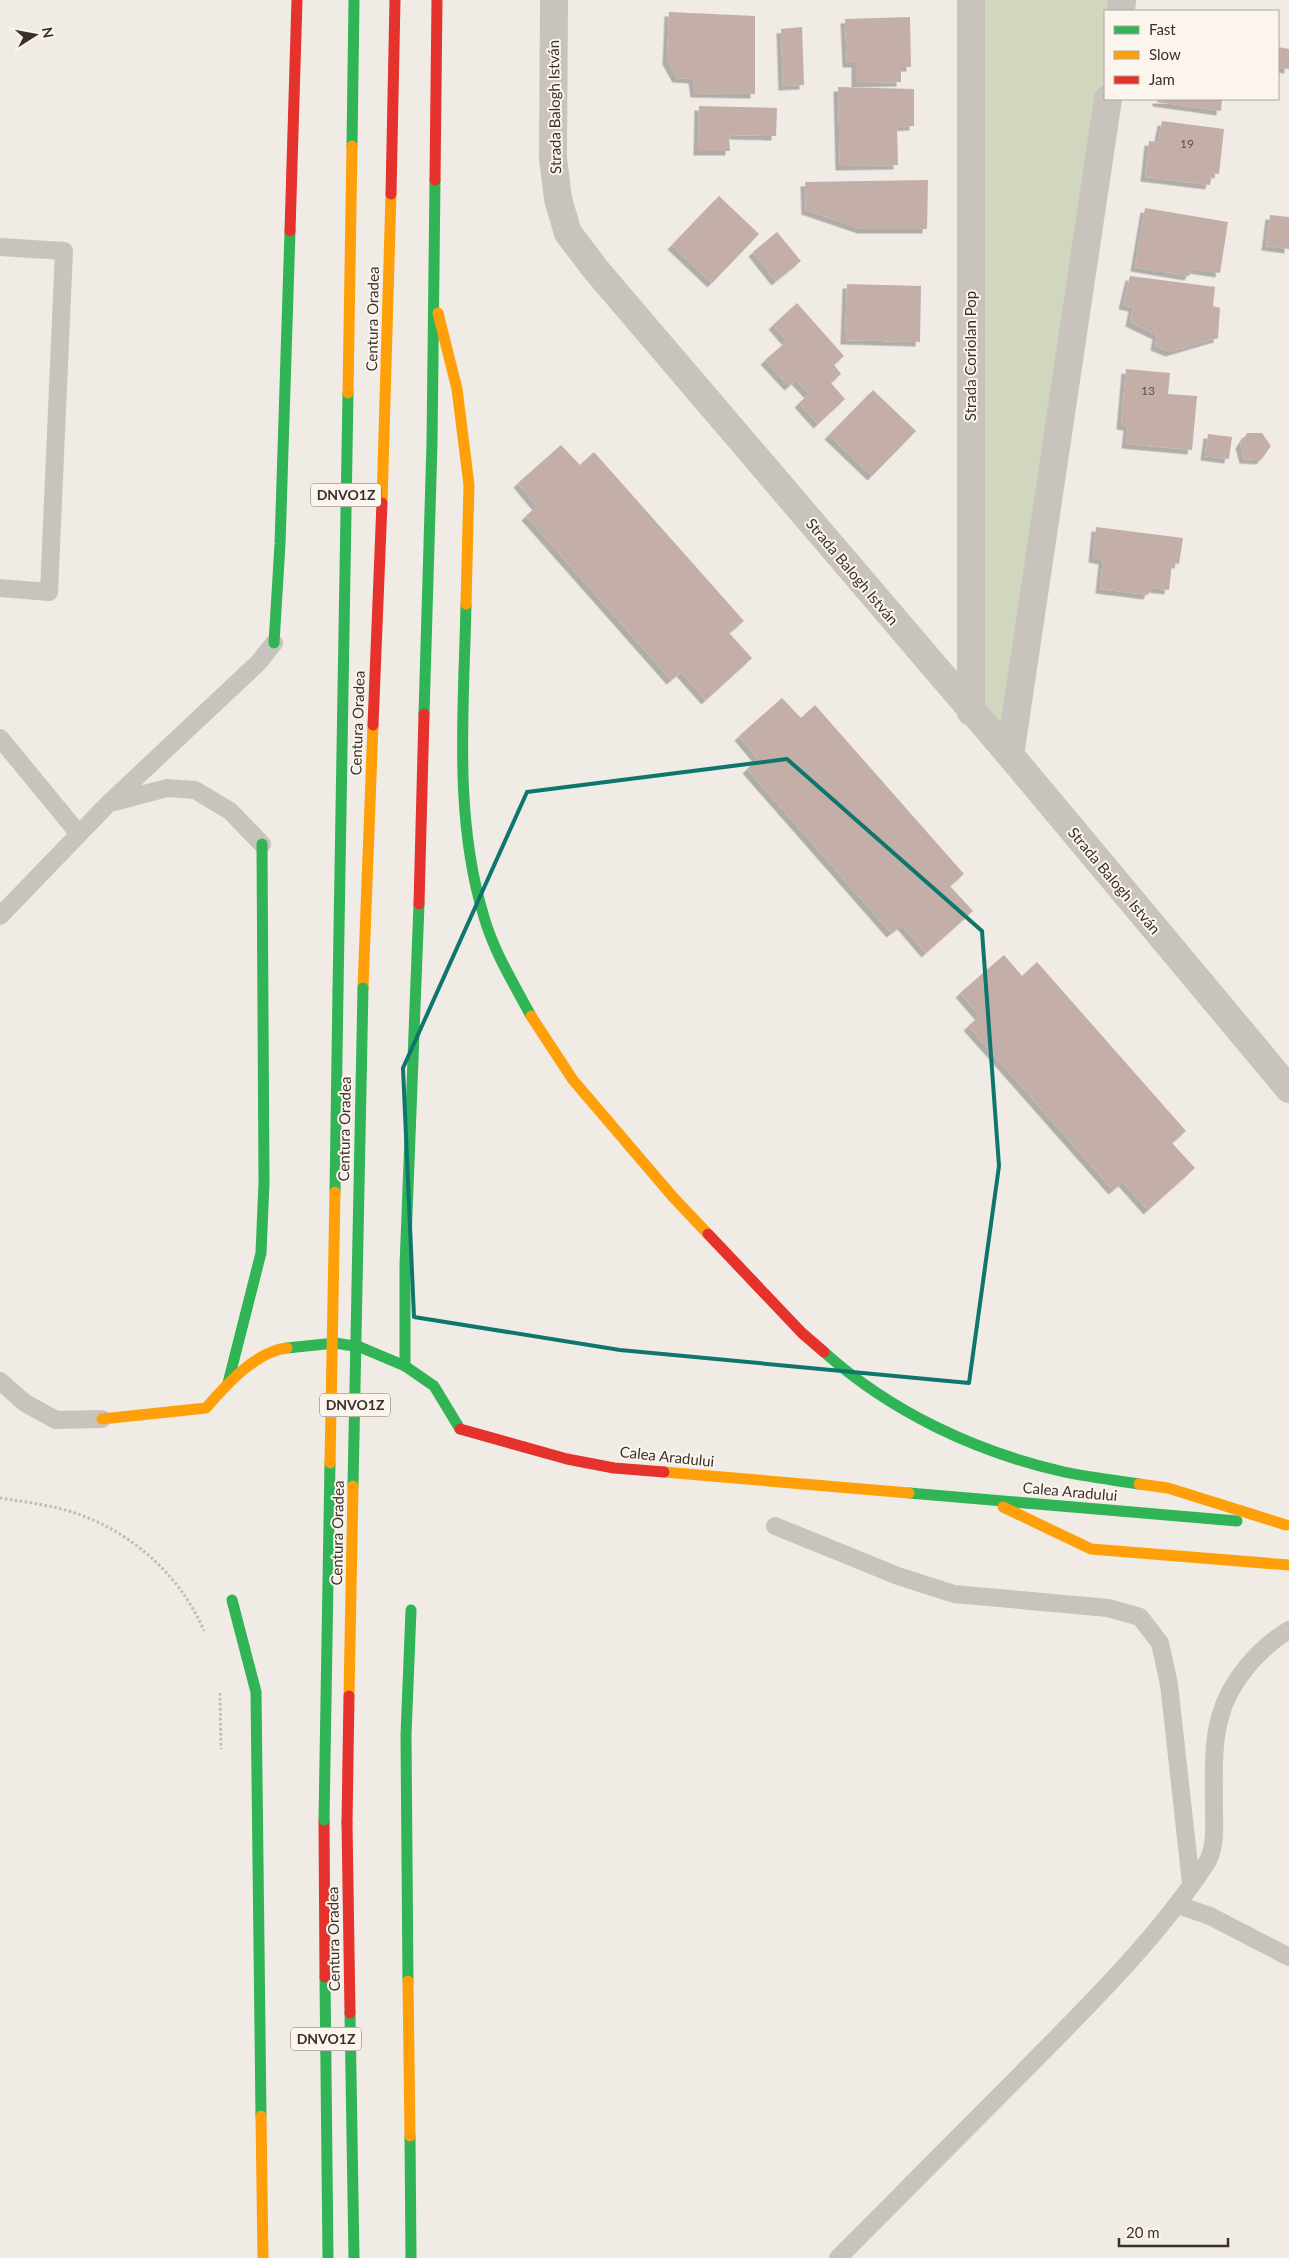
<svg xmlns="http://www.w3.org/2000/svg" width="1289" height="2258" font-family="Lato,sans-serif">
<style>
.green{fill:#d1d6bf}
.building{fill:#c3afa7;filter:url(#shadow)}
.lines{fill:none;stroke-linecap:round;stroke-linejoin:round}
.path{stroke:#c2bbb6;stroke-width:3;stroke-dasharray:2.5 2.5;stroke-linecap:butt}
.lane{stroke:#c9c3be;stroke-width:18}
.street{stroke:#c9c3be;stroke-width:28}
.fast{stroke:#30b455;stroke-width:11}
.slow{stroke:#ff9f0a;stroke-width:11}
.jam{stroke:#e5322d;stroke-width:11}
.fast-bridge{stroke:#30b455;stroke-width:11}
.slow-bridge{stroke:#ff9f0a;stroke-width:11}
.jam-bridge{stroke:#e5322d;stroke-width:11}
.marked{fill:none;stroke:#0f766e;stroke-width:4;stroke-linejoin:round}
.labels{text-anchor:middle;stroke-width:4;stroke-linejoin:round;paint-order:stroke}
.number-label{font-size:12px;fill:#5d504a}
.shield{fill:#fbf5ee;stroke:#756b66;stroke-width:1}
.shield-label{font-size:14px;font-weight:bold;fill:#3b302b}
.street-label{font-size:15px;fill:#3b302b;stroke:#fbf5ee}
</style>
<defs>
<filter id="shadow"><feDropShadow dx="-4.5" dy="4.5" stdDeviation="0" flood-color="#0004"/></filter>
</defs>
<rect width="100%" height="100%" fill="#f0ebe5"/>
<path class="green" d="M971 0H1122L1121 11H1105V99L1010 755 971 712Z"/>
<g class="building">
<path d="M669 12 755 16V94L695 93 693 79 677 78 667 60Z"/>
<path d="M910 17 911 67H901V82L856 83V63H847L845 19Z"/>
<path d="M802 27 804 85 783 86 781 29Z"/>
<path d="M1278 47 1289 49V69L1278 68Z"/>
<path d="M838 87 914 89V126L897 127 898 165 840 166Z"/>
<path d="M1157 99H1222L1221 111 1157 102Z"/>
<path d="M699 106 777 108 776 136 729 135 730 151H698Z"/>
<path d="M1162 121 1224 129 1219 174 1212 173 1210 185 1145 177 1149 141 1158 142Z"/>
<path d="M928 180 927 229H862L806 210 805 182Z"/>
<path d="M719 196 759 234 712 283 672 245Z"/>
<path d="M1145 208 1228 222 1220 273 1193 269 1189 276 1135 267Z"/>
<path d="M1270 215 1289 217V249L1266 246Z"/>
<path d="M777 232 801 261 776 281 753 252Z"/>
<path d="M1130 276 1215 287 1213 306 1220 308 1218 338 1170 352 1155 346 1157 335 1130 322 1133 307 1123 305Z"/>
<path d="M847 284 921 286 920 342 845 340Z"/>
<path d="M797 303 844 356 834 365 841 374 831 383 845 399 818 424 799 403 809 394 796 380 789 386 765 360 787 341 773 325Z"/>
<path d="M1126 369 1170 373 1168 394 1197 396 1192 450 1126 444 1128 426 1121 425Z"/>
<path d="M873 390 916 431 872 476 829 435Z"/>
<path d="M1247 433H1262L1271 446 1261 460 1244 459 1240 444Z"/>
<path d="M1208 434 1232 437 1229 459 1205 456Z"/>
<path d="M561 445 580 465 594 452 744 621 729 633 752 658 706 700 681 672 671 680 526 516 537 506 518 483Z"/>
<path d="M1096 527 1183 538 1179 564 1172 563 1169 590 1151 588 1148 595 1100 589 1103 560 1093 558Z"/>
<path d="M782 698 801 718 815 705 964 874 950 886 973 911 926 953 902 925 891 933 747 769 758 759 739 736Z"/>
<path d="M1004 955 1022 976 1037 962 1186 1131 1172 1143 1195 1168 1148 1210 1123 1182 1113 1190 968 1026 980 1016 960 993Z"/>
</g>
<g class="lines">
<g class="path">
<path d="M0 1498C25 1502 51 1505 75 1513 132 1532 181 1576 204 1631"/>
<path d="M220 1693 221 1749"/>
</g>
<g class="lane">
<path d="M0 247 64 251 49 592 0 588"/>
<path d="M0 738 79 834"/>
<path d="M114 802 167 788 195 790 230 811 262 844"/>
<path d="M0 916 109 803 259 662 274 643"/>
<path d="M0 1381 25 1403 56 1420 102 1419"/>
<path d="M775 1526 898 1576 954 1594 1108 1608 1140 1617 1160 1643 1169 1684 1191 1883"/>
<path d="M1178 1905 1210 1916 1289 1957"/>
<path d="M838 2258C899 2196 961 2134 1023 2072 1088 2006 1154 1942 1206 1864 1216 1849 1214 1826 1214 1809 1214 1780 1212 1745 1220 1717 1229 1682 1259 1648 1289 1630"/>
</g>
<g class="street">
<path d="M554 0 553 158 558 199 568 233 597 271 1010 755 1289 1089"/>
<path d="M971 0V712"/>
<path d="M1121 11 1122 0"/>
<path d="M1010 755 1108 99"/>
</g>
<g class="fast">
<path d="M352 146 354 0"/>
<path d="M466 604C464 708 453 816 484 917 494 952 514 984 531 1016"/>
<path d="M274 643 280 544 290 231"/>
<path d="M424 714 432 443 435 180"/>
<path d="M338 990 348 393"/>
<path d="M287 1348 335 1343 360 1347 405 1366 434 1386 460 1429"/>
<path d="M824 1352C891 1412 976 1452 1064 1472 1088 1477 1114 1480 1139 1484"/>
<path d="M405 1366V1266L419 904"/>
<path d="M228 1383 261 1253 264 1183 262 844"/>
<path d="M909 1493 1237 1521"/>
<path d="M232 1600 256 1692 261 2116"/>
<path d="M325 1977 328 2258"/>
<path d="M408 1981 406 1735 411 1610"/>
<path d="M350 2013 354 2258"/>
<path d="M410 2136 411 2258"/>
</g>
<g class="slow">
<path d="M438 313 457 389 469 485 466 604"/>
<path d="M348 393 352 146"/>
<path d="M382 503 391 194"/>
<path d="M363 988 373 725"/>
<path d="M531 1016 573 1080 673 1197 708 1234"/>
<path d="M102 1419 206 1408C225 1386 256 1351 287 1348"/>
<path d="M664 1472 909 1493"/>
<path d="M1139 1484 1168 1488 1286 1525"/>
<path d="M1003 1507 1091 1549 1289 1565"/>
<path d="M408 1981 410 2136"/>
<path d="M261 2116 263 2258"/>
</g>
<g class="jam">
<path d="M435 180 437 0"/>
<path d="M391 194 395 0"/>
<path d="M290 231 297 0"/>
<path d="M373 725 382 503"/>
<path d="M419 904 424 714"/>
<path d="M708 1234 802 1333 824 1352"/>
<path d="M460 1429 567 1459 614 1468 664 1472"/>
<path d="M324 1820 325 1977"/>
<path d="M347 1823 350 2013"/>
</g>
<g class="fast-bridge">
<path d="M335 1192 338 990"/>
<path d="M353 1486 363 988"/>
<path d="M324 1820 330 1463"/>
</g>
<g class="slow-bridge">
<path d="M330 1463 335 1192"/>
<path d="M349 1696 353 1486"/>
</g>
<path class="jam-bridge" d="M347 1823 349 1696"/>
</g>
<path class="marked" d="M787 759 982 931 999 1166 969 1383 620 1350 414 1317 403 1068 527 792Z"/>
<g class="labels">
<g class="number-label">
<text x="1187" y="148">19</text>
<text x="1148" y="395">13</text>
</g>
<g class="shield">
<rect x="311" y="483.5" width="70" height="23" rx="4"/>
<rect x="320" y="1393.5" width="70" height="23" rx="4"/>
<rect x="291" y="2027.5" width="70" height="23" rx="4"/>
</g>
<g class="shield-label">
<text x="346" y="500">DNVO1Z</text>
<text x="355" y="1410">DNVO1Z</text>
<text x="326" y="2044">DNVO1Z</text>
</g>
<g class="street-label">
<text transform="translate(555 107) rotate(-91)" y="5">Strada Balogh István</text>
<text transform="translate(373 319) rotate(-89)" y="5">Centura Oradea</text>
<text transform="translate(971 356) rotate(-90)" y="5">Strada Coriolan Pop</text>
<text transform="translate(852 572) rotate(50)" y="5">Strada Balogh István</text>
<text transform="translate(358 723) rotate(-88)" y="5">Centura Oradea</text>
<text transform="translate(1114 881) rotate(50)" y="5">Strada Balogh István</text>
<text transform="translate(345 1129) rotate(-89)" y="5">Centura Oradea</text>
<text transform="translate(667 1457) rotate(6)" y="5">Calea Aradului</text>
<text transform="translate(1070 1492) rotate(5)" y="5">Calea Aradului</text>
<text transform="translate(338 1533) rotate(-89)" y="5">Centura Oradea</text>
<text transform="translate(334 1939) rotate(-91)" y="5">Centura Oradea</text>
</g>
</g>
<rect x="1104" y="10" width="175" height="90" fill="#fbf5ee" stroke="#aea6a0"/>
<rect x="1114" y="26" width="25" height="8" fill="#30b455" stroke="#aea6a0"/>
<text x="1149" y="35" font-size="15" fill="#3b302b">Fast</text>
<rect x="1114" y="51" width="25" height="8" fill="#ff9f0a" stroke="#aea6a0"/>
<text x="1149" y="60" font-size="15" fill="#3b302b">Slow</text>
<rect x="1114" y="76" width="25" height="8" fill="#e5322d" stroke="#aea6a0"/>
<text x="1149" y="85" font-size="15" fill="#3b302b">Jam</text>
<g transform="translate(35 35) rotate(79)" stroke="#fbf5ee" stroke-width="4" paint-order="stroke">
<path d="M0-4L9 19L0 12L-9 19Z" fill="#3b302b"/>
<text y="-8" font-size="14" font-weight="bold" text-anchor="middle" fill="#3b302b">N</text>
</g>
<path d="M1119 2238v8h109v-8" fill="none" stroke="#3b302b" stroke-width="2.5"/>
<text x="1126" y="2238" font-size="15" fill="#3b302b" stroke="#fbf5ee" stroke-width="4" paint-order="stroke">20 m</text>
</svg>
